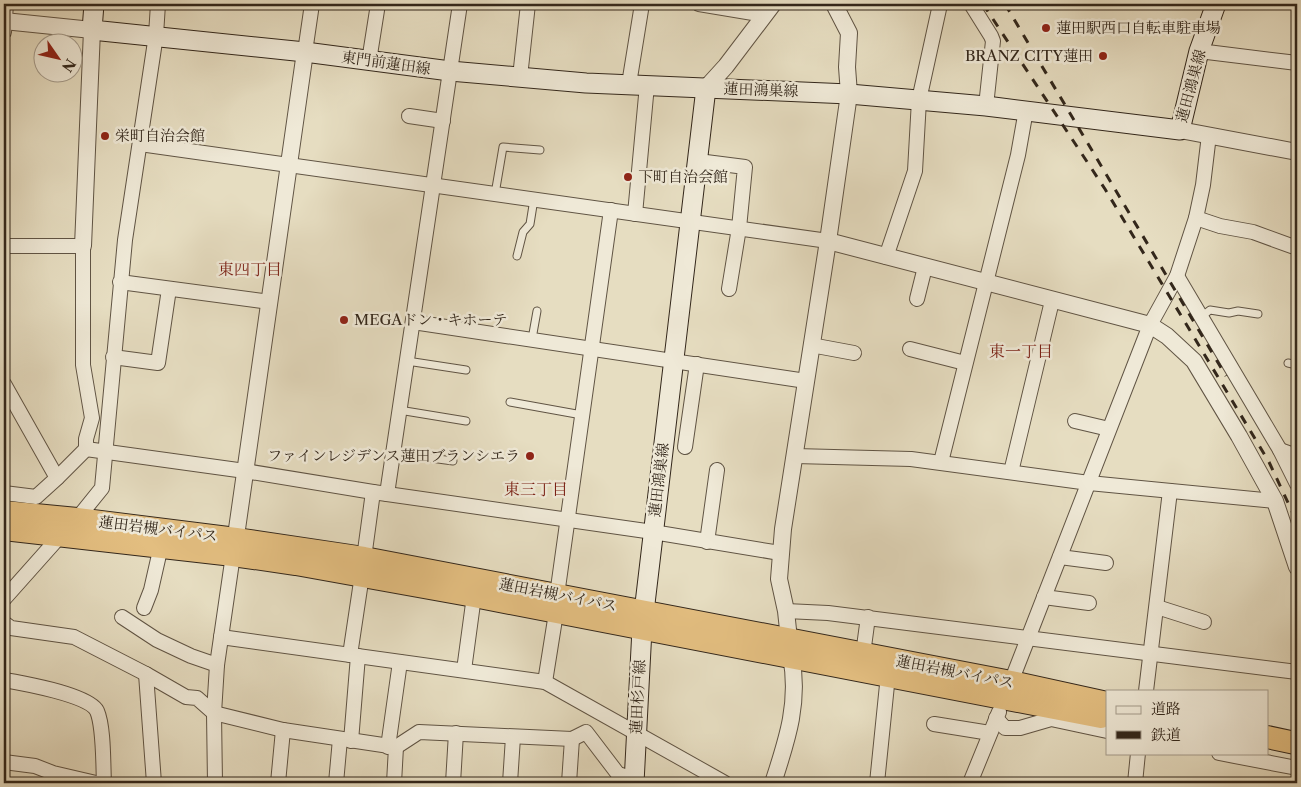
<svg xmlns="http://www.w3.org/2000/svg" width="1301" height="787" font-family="'Libre Caslon Text','Noto Serif JP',serif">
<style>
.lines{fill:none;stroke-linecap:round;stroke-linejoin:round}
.trunk-tunnel{stroke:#c2b9a0;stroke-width:22;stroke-dasharray:22 11;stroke-linecap:butt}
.service-casing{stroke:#605444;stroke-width:9}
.minor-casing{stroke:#605444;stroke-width:16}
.tertiary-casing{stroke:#605444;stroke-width:18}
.secondary-casing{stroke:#33271b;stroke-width:21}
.trunk-casing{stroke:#33271b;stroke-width:24}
.service{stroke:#efe9d7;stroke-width:7}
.minor{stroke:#efe9d7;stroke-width:14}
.tertiary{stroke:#efe9d7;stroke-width:16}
.secondary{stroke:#efe9d7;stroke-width:19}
.trunk{stroke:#e3be80;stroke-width:22}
.rail{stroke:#33271b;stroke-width:3;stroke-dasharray:9 9;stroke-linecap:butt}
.poi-dot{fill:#8f2418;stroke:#efe9d7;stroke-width:2}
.labels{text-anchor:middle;stroke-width:5;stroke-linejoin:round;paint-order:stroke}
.poi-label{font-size:15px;fill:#33271b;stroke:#efe9d7;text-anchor:start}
.street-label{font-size:15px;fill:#33271b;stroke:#efe9d7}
.neighbourhood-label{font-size:16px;fill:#7a1f14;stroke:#efe9d7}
</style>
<rect width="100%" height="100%" fill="#e6ddc1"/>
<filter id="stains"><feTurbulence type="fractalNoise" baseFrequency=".004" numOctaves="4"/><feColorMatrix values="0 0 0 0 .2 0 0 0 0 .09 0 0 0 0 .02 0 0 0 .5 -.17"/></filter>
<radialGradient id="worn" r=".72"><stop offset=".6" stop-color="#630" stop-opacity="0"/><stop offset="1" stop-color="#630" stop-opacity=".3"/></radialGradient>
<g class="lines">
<path class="trunk-tunnel" d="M1294 755 1297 756"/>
<defs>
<g id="service">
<path d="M495 194 503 147 540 150"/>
<path d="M517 256 523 232 530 224 534 199"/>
<path d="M1201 317 1210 310 1229 313 1238 311 1258 314"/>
<path d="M532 339 537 311"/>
<path d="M407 361 466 370"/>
<path d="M1288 363 1297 365"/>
<path d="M510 402 582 415"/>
<path d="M399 410 466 421"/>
<path d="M393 453 453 461"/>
</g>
<g id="minor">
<path d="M699 4 765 15"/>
<path d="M971 4 991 36 993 41 986 106"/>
<path d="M4 32 6 4"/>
<path d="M1199 51 1297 63"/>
<path d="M305 52 312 4"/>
<path d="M369 61 378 4"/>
<path d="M520 77 528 4"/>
<path d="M629 84 642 4"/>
<path d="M409 116 443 121"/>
<path d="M140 144 828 241"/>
<path d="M698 161 745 167 739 228 729 289"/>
<path d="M635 214 647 85"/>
<path d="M1196 218 1220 226 1253 232 1297 248"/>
<path d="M4 246H83V365L92 418 86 439V449L57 478 36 497 4 493"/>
<path d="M886 257 915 171 919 100 939 9 936 4"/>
<path d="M1177 276 1280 450 1297 484"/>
<path d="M120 282 270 302"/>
<path d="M917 299 925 267"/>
<path d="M413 322 806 381"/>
<path d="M811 345 854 353"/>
<path d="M910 349 965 363"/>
<path d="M113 357 158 363 169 289"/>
<path d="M4 384 57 478"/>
<path d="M1075 421 1109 429"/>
<path d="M685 447 697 364"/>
<path d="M86 449 245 471 373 492 653 532 780 553"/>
<path d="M1280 450 1297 456"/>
<path d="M795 456 911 459 1089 483 1275 501"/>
<path d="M941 462 1018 155 1026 110"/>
<path d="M1011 472 1052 301"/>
<path d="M387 494 460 4"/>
<path d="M77 519 102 488 125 240 156 35 158 4"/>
<path d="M707 542 717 470"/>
<path d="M1060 557 1106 563"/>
<path d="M364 558 373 492"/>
<path d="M557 595 611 210"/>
<path d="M1044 597 1089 603"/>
<path d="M4 599 61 535"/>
<path d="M1157 607 1204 622"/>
<path d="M144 608 151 590 161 546"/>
<path d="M786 611 828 613 1297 672"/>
<path d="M122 617 157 640 191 656 217 665"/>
<path d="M4 623 11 628 74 637 146 674 186 697 197 698 214 713 283 730 396 747 419 732 572 739 586 732 618 774 634 779"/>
<path d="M221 637 545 682 725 783"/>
<path d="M863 654 868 617"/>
<path d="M350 655 362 575"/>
<path d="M464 670 474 596"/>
<path d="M146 674 154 783"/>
<path d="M4 680C22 683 89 695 97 711 104 727 103 765 104 783"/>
<path d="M545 682 556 613"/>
<path d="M1011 682 1150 325 1177 276 1196 218 1203 185 1209 135"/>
<path d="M1146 691 1170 491"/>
<path d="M996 718 1005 728H1020L1051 719 1107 731"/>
<path d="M934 724 990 733"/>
<path d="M351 741 358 656"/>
<path d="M388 747 400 662"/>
<path d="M1219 753 1297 768"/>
<path d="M4 762 35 766 53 773 96 783"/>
<path d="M215 783 214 713 217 665 233 555"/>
<path d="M278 783 283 730"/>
<path d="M336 783 340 739"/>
<path d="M394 783 396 747"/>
<path d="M453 783 456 733"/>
<path d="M510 783 513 737"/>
<path d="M569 783 572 739"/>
<path d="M877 783 888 675"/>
<path d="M970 783 999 712"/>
<path d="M1135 783 1138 753"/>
</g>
<g id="tertiary">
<path d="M4 21 92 30 83 246"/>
<path d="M706 88 726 66 773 4"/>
<path d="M1180 130 1297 152"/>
<path d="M828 241 1150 325 1167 336 1194 361 1239 436 1275 501 1297 567"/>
<path d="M234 550 305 52"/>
<path d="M789 639 786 611 779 579 783 529 828 241 849 94 847 67 849 33 834 4"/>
<path d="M773 783C787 740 800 702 791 656"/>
</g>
<g id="secondary">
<path d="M94 4 92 30 305 52 450 71 586 83 849 94 986 106 1180 130 1199 51 1216 4"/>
<path d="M634 783 642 629 706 88"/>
</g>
<g id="trunk">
<path d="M4 512 77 519 236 539 364 558 1011 682 1107 703"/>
<path d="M4 529 233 555 296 564 474 596 1101 717"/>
<path d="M1267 737 1295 743"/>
</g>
</defs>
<use href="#service" class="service-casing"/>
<use href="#minor" class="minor-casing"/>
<use href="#tertiary" class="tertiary-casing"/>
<use href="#secondary" class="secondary-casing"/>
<use href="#trunk" class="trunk-casing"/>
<use href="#service" class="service"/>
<use href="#minor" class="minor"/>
<use href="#tertiary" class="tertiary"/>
<use href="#secondary" class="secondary"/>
<use href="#trunk" class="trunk"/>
<g class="rail">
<path d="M983 4 1105 189 1269 462 1297 522"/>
<path d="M1005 4 1226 376"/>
</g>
</g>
<g class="poi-dot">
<circle cx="1046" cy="28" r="5"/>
<circle cx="1103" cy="56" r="5"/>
<circle cx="105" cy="136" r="5"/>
<circle cx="628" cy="177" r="5"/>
<circle cx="344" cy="320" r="5"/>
<circle cx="530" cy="456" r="5"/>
</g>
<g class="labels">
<g class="poi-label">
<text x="1056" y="33">蓮田駅西口自転車駐車場</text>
<text x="1093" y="61" text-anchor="end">BRANZ CITY蓮田</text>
<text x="115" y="141">栄町自治会館</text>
<text x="638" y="182">下町自治会館</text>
<text x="354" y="325">MEGAドン・キホーテ</text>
<text x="520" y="461" text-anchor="end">ファインレジデンス蓮田ブランシエラ</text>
</g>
<g class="street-label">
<text transform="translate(386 63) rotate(8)" y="5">東門前蓮田線</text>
<text transform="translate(1191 86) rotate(-75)" y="5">蓮田鴻巣線</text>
<text transform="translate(761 90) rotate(2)" y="5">蓮田鴻巣線</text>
<text transform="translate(659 480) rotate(-83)" y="5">蓮田鴻巣線</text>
<text transform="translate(158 529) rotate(7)" y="5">蓮田岩槻バイパス</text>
<text transform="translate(558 595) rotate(11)" y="5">蓮田岩槻バイパス</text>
<text transform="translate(955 672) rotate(11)" y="5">蓮田岩槻バイパス</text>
<text transform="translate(638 697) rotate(-87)" y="5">蓮田杉戸線</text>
</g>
<g class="neighbourhood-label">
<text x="250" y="275">東四丁目</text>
<text x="1021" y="357">東一丁目</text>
<text x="536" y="495">東三丁目</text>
</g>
</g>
<rect width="1301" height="787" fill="none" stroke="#e6ddc1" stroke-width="20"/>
<rect x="5" y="5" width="1291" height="777" fill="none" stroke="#33271b" stroke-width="2.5"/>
<rect x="10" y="10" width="1281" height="767" fill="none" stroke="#33271b"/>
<rect x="1106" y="690" width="162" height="65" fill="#efe9d7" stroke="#a49b8c"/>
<rect x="1116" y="706" width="25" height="8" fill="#efe9d7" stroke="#a49b8c"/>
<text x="1151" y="714" font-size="15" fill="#33271b">道路</text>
<rect x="1116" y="731" width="25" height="8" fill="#33271b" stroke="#a49b8c"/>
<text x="1151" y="740" font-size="15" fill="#33271b">鉄道</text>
<g transform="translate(58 58) rotate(124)"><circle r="24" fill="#efe9d7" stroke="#a49b8c"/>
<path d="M0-4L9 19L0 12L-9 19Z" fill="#8f2418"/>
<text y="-8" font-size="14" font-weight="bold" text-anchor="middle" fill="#33271b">N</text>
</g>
<rect width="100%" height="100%" filter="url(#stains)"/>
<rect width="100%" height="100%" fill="url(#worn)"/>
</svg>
